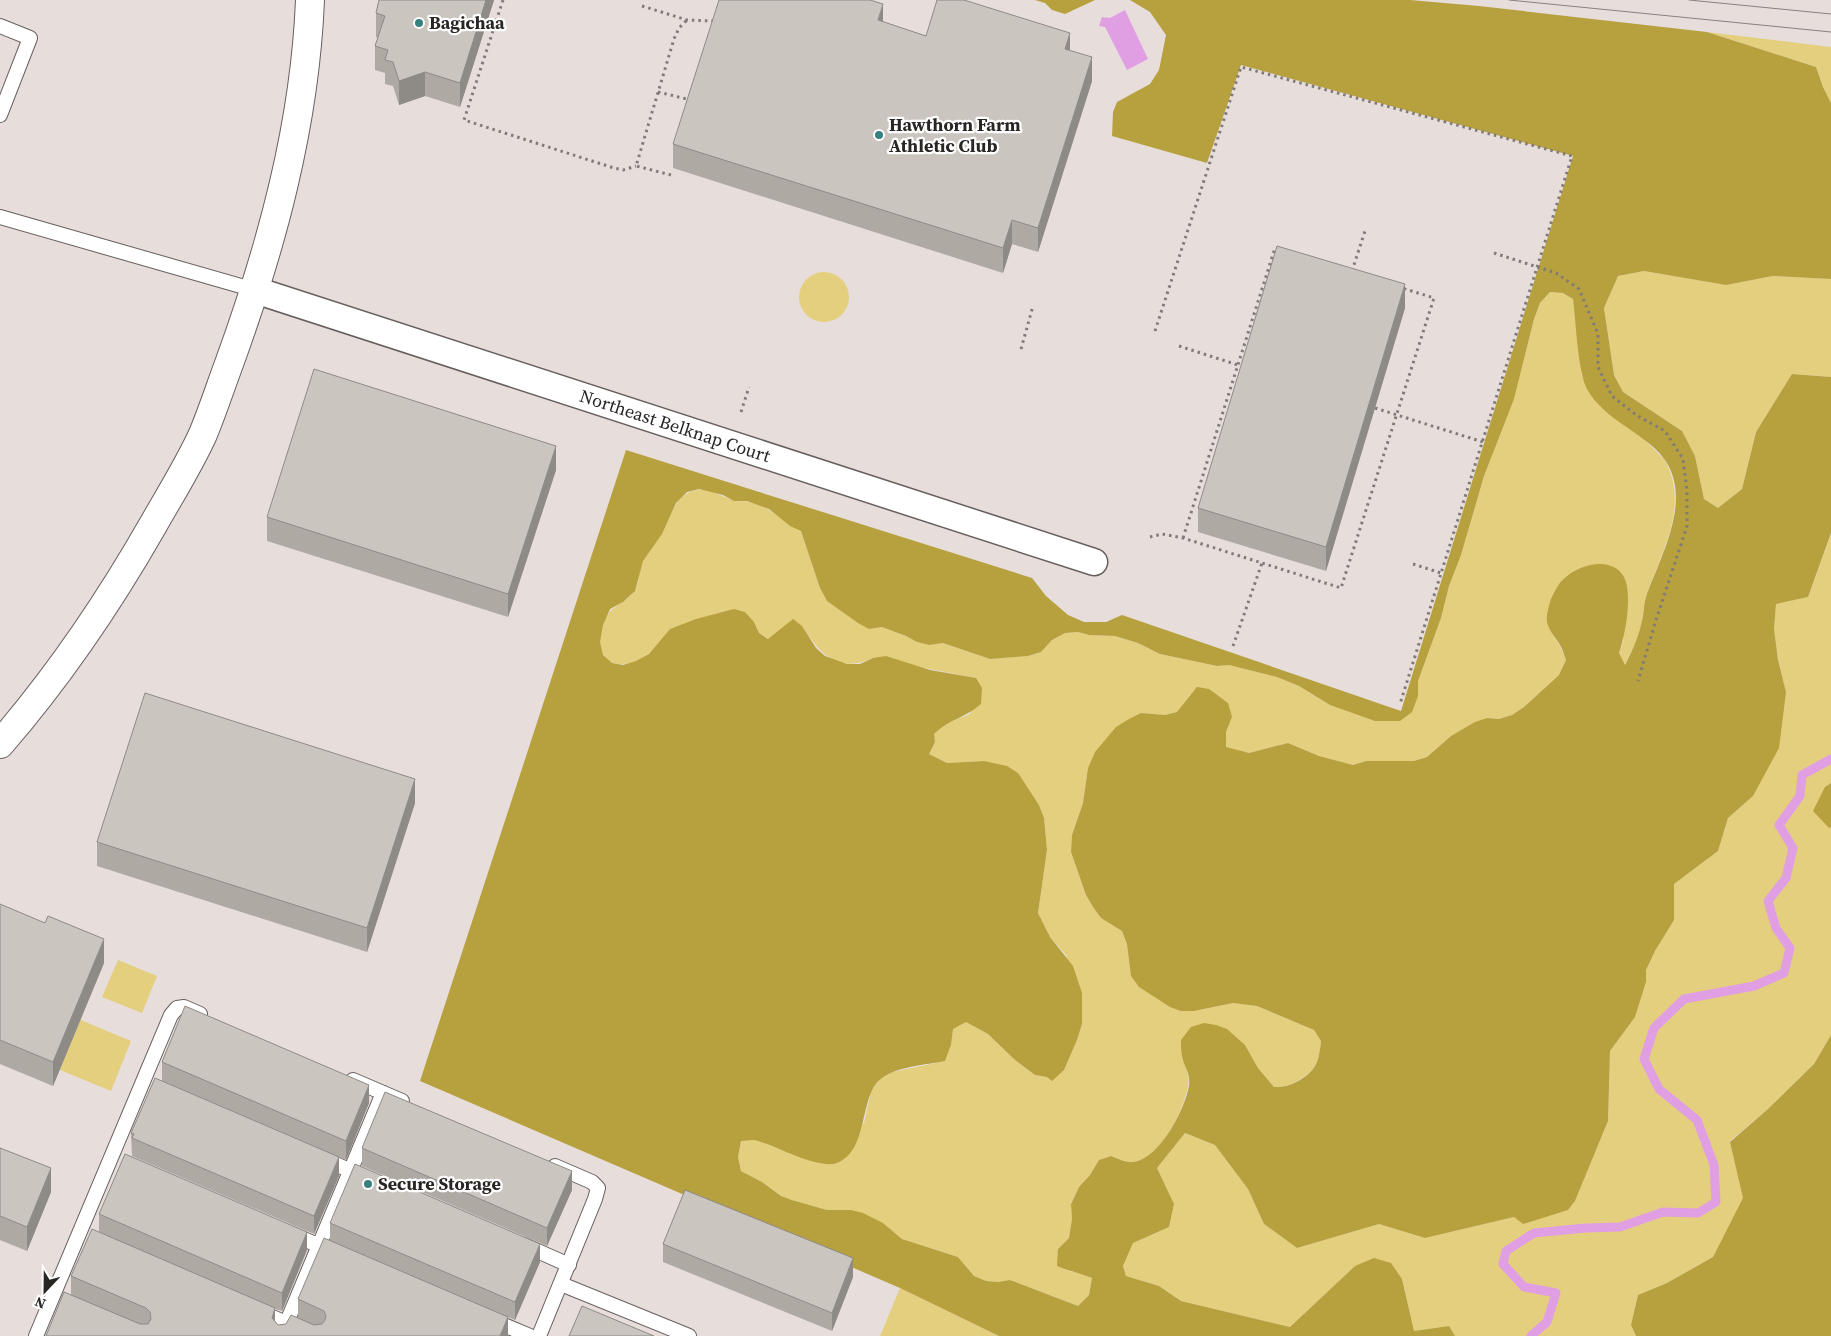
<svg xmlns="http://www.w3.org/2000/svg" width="1831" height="1336" font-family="'Source Serif 4',serif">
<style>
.green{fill:#e4cf7f}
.forest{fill:#b7a03e;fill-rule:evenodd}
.water{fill:#e19fe3}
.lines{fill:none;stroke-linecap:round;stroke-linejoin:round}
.stream{stroke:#e19fe3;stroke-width:9}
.service-casing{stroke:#675f5e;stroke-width:16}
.minor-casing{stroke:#675f5e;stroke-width:29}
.tertiary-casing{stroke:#675f5e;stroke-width:30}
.path{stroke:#807b79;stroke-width:3;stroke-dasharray:2.5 4;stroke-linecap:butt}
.service{stroke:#fff;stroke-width:14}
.minor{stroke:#fff;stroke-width:26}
.tertiary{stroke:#fff;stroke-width:28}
.tram{stroke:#878180;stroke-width:1}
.wall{fill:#afa9a4}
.shaded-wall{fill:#8e8a86}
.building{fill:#cbc5bf;stroke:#8e8a86}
.poi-dot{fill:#38807e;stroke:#fff;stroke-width:2}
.labels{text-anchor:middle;stroke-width:4.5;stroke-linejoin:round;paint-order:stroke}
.poi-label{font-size:18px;font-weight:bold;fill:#282524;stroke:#fff;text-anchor:start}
.street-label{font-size:18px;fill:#282524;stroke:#fff}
</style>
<rect width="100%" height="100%" fill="#e7dedc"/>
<g class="green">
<path d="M1707 32 1831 47V103L1823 87 1816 67Z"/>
<path d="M1644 271 1726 285 1773 276 1831 279V377L1792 374 1756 432 1742 489 1718 508 1704 499 1695 456 1682 431 1623 392 1614 375 1604 308 1618 276Z"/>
<circle cx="824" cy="297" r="25"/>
<path d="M1550 292 1563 293 1573 299 1583 379 1664 459C1691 506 1661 551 1646 597 1644 603 1644 610 1643 616 1640 634 1633 650 1624 666L1619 653 1624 639 1553 635 1560 646 1566 660 1559 675 1524 707 1512 715 1499 719 1487 718 1451 736 1427 757 1414 761H1366L1353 765 1319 756 1288 743 1249 753 1226 748V732L1232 717 1177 712 1165 715 1141 713 1088 768 1083 803 1072 835 1071 852 1086 895 1093 907 1101 918 1122 931 1127 944 1131 976 1181 1011H1194L1233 1003 1257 1006 1314 1030 1321 1041C1319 1060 1317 1070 1299 1080 1289 1086 1286 1087 1274 1087L1258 1068 1245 1045 1182 1057C1186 1066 1190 1076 1188 1086 1184 1110 1160 1159 1134 1162 1126 1163 1118 1159 1111 1156L1099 1160 1090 1175 1079 1187 1071 1203 1072 1219 1069 1238 1058 1249 1069 1271 1080 1273 1092 1278 1089 1295 1078 1306 1010 1280 998 1282 986 1281 974 1276 958 1257 902 1239 883 1223 851 1210H827L792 1200 781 1196 762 1182 741 1171 738 1157 741 1141 754 1139 823 1164 864 1123 871 1092 880 1079 893 1072 945 1061 951 1045 953 1028 966 1022 988 1034 1015 1060 1035 1075 1047 1077 1064 1070 1077 1040 1082 1024 1066 955 1050 937 1038 913 1047 850 1044 818 1039 805 1031 795 984 761 947 763 929 754 935 742 933 734 944 724 970 714 976 678 873 658C838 674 820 654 802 626L769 639 759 633 754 622 670 629C663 637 656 649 647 655 617 675 591 661 603 625 608 606 622 606 633 593 640 584 638 570 643 560 647 551 655 544 661 535 671 518 674 494 697 490 709 488 722 497 733 500 736 502 741 501 744 501 752 502 763 506 769 510 781 517 788 525 801 531L820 588 827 601 869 629 882 627 906 636 917 642 929 645 943 643 990 659 1028 656 1041 652 1052 640 1065 633 1078 632 1089 635 1115 636 1138 643 1160 654 1217 666 1229 665 1277 677 1299 686 1330 705 1400 721 1418 696V681L1441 618 1449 586 1461 555 1484 476 1514 398 1534 319 1540 303Z"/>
<path d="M1831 534V783L1825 787 1829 827H1831V1035L1814 1064 1768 1109 1730 1141 1744 1198 1713 1257 1667 1283 1638 1295 1631 1325 1636 1336H1455L1449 1326 1414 1331 1402 1279 1355 1266 1290 1327 1181 1301 1159 1286 1126 1276 1123 1266 1133 1243 1169 1227 1174 1204 1157 1168 1185 1133 1215 1145 1248 1189 1264 1224 1297 1248 1379 1224 1425 1238 1514 1217 1568 1210 1575 1201 1608 1121 1610 1051 1635 1017 1646 982V970L1655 951 1674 920V884L1718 851 1728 818 1753 796 1786 692 1778 660 1774 629 1776 604 1808 597Z"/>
<path d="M118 960 157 976 142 1013 102 997Z"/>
<path d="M76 1018 131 1041 111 1091 55 1068Z"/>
<path d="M900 1288 999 1336H880Z"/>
</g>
<g class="forest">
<path d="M1035 0H1095L1065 14 1052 10 1045 3Z"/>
<path d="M1130 0H1410L1479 6 1707 32 1816 67 1823 87 1831 103V279L1773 276 1726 285 1644 271 1618 276 1604 308 1614 375 1623 392 1682 431 1695 456 1704 499 1718 508 1742 489 1756 432 1792 374 1831 377V533L1808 597 1776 604 1774 629 1778 660 1786 692 1779 748 1753 796 1728 818 1718 851 1674 884V920L1655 951 1646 970V982L1635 1017 1610 1051 1608 1121 1575 1201 1568 1210 1523 1224 1514 1217 1425 1238 1379 1224 1297 1248 1264 1224 1248 1189 1215 1145 1185 1133 1157 1168 1174 1204 1169 1227 1133 1243 1123 1266 1126 1276 1159 1286 1181 1301 1290 1327 1355 1266 1374 1258 1391 1263 1402 1279 1414 1331 1449 1326 1455 1336H999L900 1288 420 1081 626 450 1032 578 1046 596 1068 615 1084 622H1106L1122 615 1401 711 1573 156 1241 65 1207 163 1112 136 1113 112 1117 102 1150 84 1159 70 1166 35 1150 12ZM1550 292 1563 293 1573 299C1576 323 1577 355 1583 378 1586 394 1603 410 1615 419 1631 431 1653 443 1665 460 1693 501 1660 557 1646 597 1644 603 1644 610 1643 616 1640 633 1633 650 1625 665L1619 653C1625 636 1633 595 1624 577 1612 556 1581 564 1566 577 1558 583 1555 591 1551 599 1549 605 1546 616 1547 622 1549 631 1556 638 1560 645 1563 650 1564 655 1566 660L1559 675 1524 707 1512 715 1499 719 1487 718 1475 722 1451 736 1427 757 1414 761H1366L1353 765 1319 756 1288 743 1249 753 1226 747V732L1232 717 1228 703 1209 689 1197 687 1177 712 1165 715 1141 713 1129 719 1116 727 1095 752 1088 768 1083 803 1072 835 1071 852 1086 895 1093 907 1101 918 1122 931 1127 944 1131 976 1139 987 1170 1007 1181 1011H1194L1233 1003 1257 1006 1314 1030 1321 1041C1319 1060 1317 1070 1300 1080 1289 1086 1286 1087 1274 1087L1258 1068 1245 1045 1227 1029 1216 1025 1204 1023 1191 1027 1181 1040C1181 1045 1181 1051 1182 1056 1184 1067 1191 1073 1189 1086 1185 1109 1160 1158 1134 1162 1126 1163 1118 1159 1111 1156L1099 1160 1090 1175 1079 1187 1071 1204 1072 1219 1069 1238 1058 1249 1057 1266C1069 1271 1080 1273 1092 1278L1089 1295 1078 1306 1010 1280 998 1282 986 1281 974 1276 958 1257 902 1239 883 1223 863 1213 851 1210H827L792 1200 781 1196 762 1182 741 1171 738 1157 741 1141C745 1141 749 1140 753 1140 757 1140 763 1143 767 1144 783 1150 821 1169 837 1163 870 1150 858 1095 882 1078 899 1066 925 1065 945 1061L951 1045 953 1029 966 1022 988 1034 1015 1060 1035 1075 1047 1077 1052 1081 1064 1070 1077 1040 1082 1024V993L1073 966 1050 937 1038 913 1047 850 1044 818 1039 805 1018 773 1007 766 984 761 947 763 929 754 935 742 934 734C949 719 965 718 981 704L982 688 976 678 930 670 886 656 873 658 860 664H847L825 656 816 648 802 626 793 619 768 639 759 633 754 622 745 612 734 609 696 619 670 629 649 654 636 661 623 665 612 663 603 655 600 642 603 625 610 609 623 602 635 591 643 561 662 534 676 503 687 492 699 489 723 495 734 501H747L769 509 790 526 801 531 820 588 827 601 858 623 869 629 882 627 906 636 917 642 929 645 943 643 990 659 1028 656 1041 652 1052 640 1065 633 1078 632 1089 635 1115 636 1138 643 1160 654 1217 666 1229 665 1277 677 1299 686 1330 705 1375 721H1400L1412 712 1418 696V681L1441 618 1449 586 1461 555 1484 476 1514 399 1534 319 1540 303Z"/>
<path d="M1831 783V827L1829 828 1813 811 1825 787Z"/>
<path d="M1831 1035V1336H1636L1631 1325 1638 1295 1667 1283 1713 1257 1743 1198 1730 1142 1768 1109 1814 1064Z"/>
</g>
<path class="water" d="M1125 10 1148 59 1127 70 1105 27 1099 26 1102 17 1110 18Z"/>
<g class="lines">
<path class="stream" d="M1531 1336 1547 1322 1556 1293 1524 1287 1503 1264 1506 1251 1534 1233 1586 1228 1620 1227 1663 1212 1698 1213 1716 1202 1714 1165 1697 1120 1659 1089 1644 1059 1654 1028 1684 999 1754 986 1784 973 1790 948 1776 928 1768 901 1786 878 1793 848 1779 825 1800 796 1802 775 1831 759"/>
<defs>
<g id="service">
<path d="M0 26 30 38 0 115"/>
<path d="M0 217 255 290"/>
<path d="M353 1080 402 1101"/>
<path d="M322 1158 369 1179"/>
<path d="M292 1234 336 1253"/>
<path d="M524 1245 569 1265"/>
<path d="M561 1284 689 1336"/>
<path d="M258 1311 317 1336"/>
<path d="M492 1320 530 1336"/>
<path d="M36 1336 171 1015 177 1008 184 1007 200 1014"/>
<path d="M281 1336 383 1093"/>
<path d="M539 1336 595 1199 598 1188 592 1182 555 1166"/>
</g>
<path id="minor" d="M255 290 1094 562"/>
<path id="tertiary" d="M0 744C59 676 109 602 153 525 170 495 189 465 203 434 213 410 221 385 230 361 272 245 305 124 310 0"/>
</defs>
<use href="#service" class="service-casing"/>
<use href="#minor" class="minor-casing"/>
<use href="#tertiary" class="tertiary-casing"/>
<g class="path">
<path d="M503 0 464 120 614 168 623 170 636 166"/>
<path d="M642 6 687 20 714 21"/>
<path d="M658 92 691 100"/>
<path d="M671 175 636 166 674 39 679 28 687 20"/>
<path d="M1494 253 1556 273 1579 289 1598 334V367L1612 396 1636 415 1665 431 1683 459 1687 491V526L1656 620 1638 681"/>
<path d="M1352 271 1365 231"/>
<path d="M1155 331 1241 67 1572 156 1400 704"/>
<path d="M1179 346 1238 365"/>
<path d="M1021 349 1033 306"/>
<path d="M1375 408 1483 442"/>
<path d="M741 412 749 387"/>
<path d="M1150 537 1162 534 1183 538 1341 588 1434 298 1402 288"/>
<path d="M1183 538 1275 248 1280 249"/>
<path d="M1413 564 1441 573"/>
<path d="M1233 646 1262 563"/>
</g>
<use href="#service" class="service"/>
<use href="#minor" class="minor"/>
<use href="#tertiary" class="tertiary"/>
<g class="tram">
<path d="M1509 0 1831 32"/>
<path d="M1689 0 1831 14"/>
</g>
</g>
<g class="wall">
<path d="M379 0H494L460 107 425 96 399 105 393 86 385 84V73L375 70V46L378 38 376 37V13Z"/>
<path d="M883 22 926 36 1070 50 1092 81 1038 252 1012 244 1003 273 673 168V144Z"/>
<path d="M1405 308 1326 571 1198 532V508Z"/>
<path d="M556 470 508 617 267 541V517Z"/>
<path d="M415 803 367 952 97 866V842Z"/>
<path d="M0 904 104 963 53 1086 0 1064Z"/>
<path d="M162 1062 369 1103 346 1160 162 1081Z"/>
<path d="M131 1133 339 1176 314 1234 132 1156Z"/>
<path d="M0 1148 51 1192 27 1251 0 1240Z"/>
<path d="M362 1148 572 1190 547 1246 362 1166Z"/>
<path d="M99 1214 307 1250 282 1311 275 1309V1321L278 1325 286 1324 298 1318V1299L330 1241V1223L540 1262 515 1320 508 1317V1336H46L71 1295V1276L99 1232Z"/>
<path d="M663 1244 853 1277 832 1331 663 1262Z"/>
</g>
<g class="shaded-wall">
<path d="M486 0H494L460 107V83Z"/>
<path d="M883 4V28L878 20Z"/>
<path d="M1070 33V58L1065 49Z"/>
<path d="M1092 57V81L1038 252V228Z"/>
<path d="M425 72V96L399 105V81Z"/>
<path d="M1012 220V244L1003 273V248Z"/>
<path d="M1405 284V308L1326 571V547Z"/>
<path d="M556 446V470L508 617V594Z"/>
<path d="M415 779V803L367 952V928Z"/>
<path d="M104 939V963L53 1086V1062Z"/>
<path d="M369 1085V1103L346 1160V1141Z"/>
<path d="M339 1157V1176L314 1234V1216Z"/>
<path d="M51 1168V1192L27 1251V1227Z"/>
<path d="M572 1171V1190L547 1246V1228Z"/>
<path d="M307 1232V1250L282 1311V1293Z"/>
<path d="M540 1244V1262L515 1320V1302Z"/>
<path d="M853 1258V1277L832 1331V1313Z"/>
<path d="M275 1308V1328L272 1318Z"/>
<path d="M508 1317V1336H500Z"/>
</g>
<g class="building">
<path d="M379 0H486L460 83 425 72 399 81 393 62 385 60 388 50 375 46 385 16 376 13Z"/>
<path d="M719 0H870L883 4 878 20 926 36 937 0H964L1070 33 1065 49 1092 57 1038 228 1012 220 1003 248 673 144Z"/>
<path d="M1277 246 1405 284 1326 547 1198 508Z"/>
<path d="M314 369 556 446 508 594 267 517Z"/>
<path d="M145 693 415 779 367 928 97 842Z"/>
<path d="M0 904 45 923 48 916 104 939 53 1062 0 1040Z"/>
<path d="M185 1006 369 1085 346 1141 162 1062Z"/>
<path d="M155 1078 339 1157 314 1216 132 1138 134 1134 131 1133Z"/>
<path d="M385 1092 572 1171 547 1228 362 1148Z"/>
<path d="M0 1148 51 1168 27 1227 0 1216Z"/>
<path d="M125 1154 307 1232 282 1293 99 1214Z"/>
<path d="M355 1164 540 1244 515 1302 330 1223Z"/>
<path d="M685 1190 853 1258 832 1313 663 1244Z"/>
<path d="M92 1229 275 1308 272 1318 278 1325 286 1324 291 1315 314 1325 322 1324 325 1320 326 1316 324 1311 298 1299 324 1238 508 1317 500 1336H46L64 1292 140 1324H148L151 1319 150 1312 146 1308 71 1276Z"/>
<path d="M582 1306 654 1336H569Z"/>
</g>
<g class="poi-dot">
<circle cx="419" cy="23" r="5"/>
<circle cx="879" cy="135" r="5"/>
<circle cx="368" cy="1184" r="5"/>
</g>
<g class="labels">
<g class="poi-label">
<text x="429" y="29">Bagichaa</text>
<text x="889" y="131">Hawthorn Farm<tspan x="889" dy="21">Athletic Club</tspan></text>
<text x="378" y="1190">Secure Storage</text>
</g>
<g class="street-label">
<text transform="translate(675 426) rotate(18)" y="6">Northeast Belknap Court</text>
</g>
</g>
<g transform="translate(45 1291) rotate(202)" stroke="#ffffff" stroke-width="4" paint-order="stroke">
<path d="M0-4L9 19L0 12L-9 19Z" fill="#282524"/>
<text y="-8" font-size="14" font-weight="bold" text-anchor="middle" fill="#282524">N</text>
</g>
</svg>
